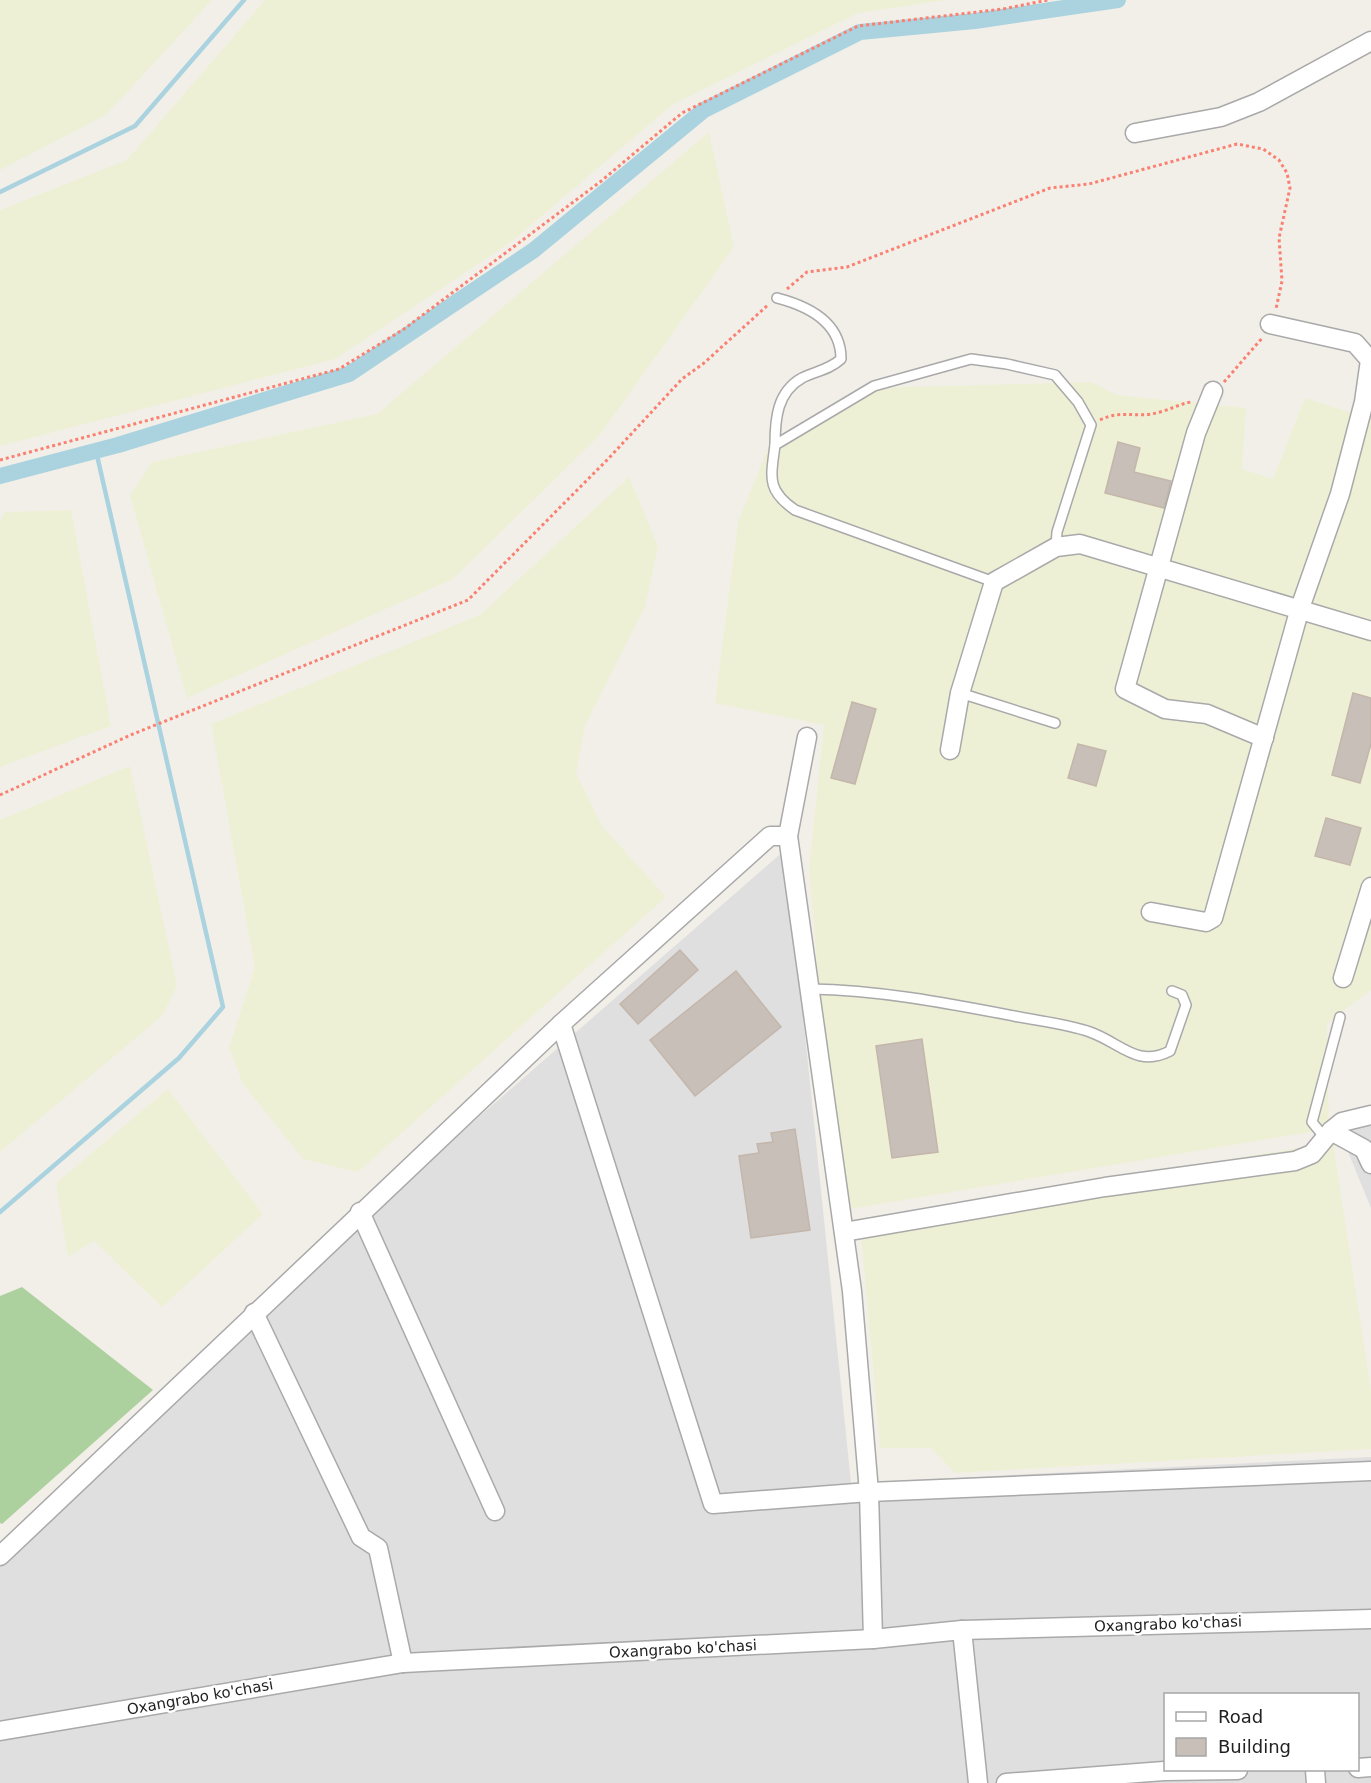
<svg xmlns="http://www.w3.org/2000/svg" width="1371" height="1783" font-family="'DejaVu Sans',sans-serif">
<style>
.residential{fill:#e0dfdf;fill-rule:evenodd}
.farmland{fill:#eef0d5}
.forest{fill:#add19e}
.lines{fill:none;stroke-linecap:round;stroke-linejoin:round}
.stream{stroke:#aad3df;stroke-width:4.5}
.canal{stroke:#aad3df;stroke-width:16}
.building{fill:#c7bfb8;stroke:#c4b6ab;stroke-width:1.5}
.service-casing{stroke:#a9a9a9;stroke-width:12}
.minor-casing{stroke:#a9a9a9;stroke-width:21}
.path{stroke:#fa8072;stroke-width:3;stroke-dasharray:3 3;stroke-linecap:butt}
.service{stroke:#fff;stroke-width:9}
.minor{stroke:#fff;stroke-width:18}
.labels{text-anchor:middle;stroke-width:5;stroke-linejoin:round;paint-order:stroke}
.street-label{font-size:15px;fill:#222;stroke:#fff}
</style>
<rect width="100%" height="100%" fill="#f2efe9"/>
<g class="residential">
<path d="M786 849 851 1483 1371 1457V1783H0V1552L254 1313ZM1166 1694H1358V1770H1166Z"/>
<path d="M1371 1114V1208L1335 1120Z"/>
</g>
<g class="farmland">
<path d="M0 0H212L106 115 0 170Z"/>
<path d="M265 0H946L858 13 672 105 511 242 335 359 0 446V210L127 160Z"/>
<path d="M709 132 734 247 599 436 453 579 187 698 130 495 152 462 377 414Z"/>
<path d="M1091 382 1117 395 1246 408 1242 469 1273 479 1305 398 1371 419V990L1327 1024 1329 1129 838 1211 809 869 824 725 715 703 738 522 770 443 869 388Z"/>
<path d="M629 477 658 546 645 607 585 725 576 773 602 826 666 897 358 1172 303 1159 243 1084 229 1048 255 967 211 724 480 615Z"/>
<path d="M71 510 111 726 0 767V521L5 512Z"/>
<path d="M130 766 177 986 162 1016 0 1152V820Z"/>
<path d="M168 1089 263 1214 162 1307 94 1241 68 1257 56 1183Z"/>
<path d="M1333 1142 1371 1391V1449L955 1473 931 1448H880L860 1222Z"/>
</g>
<path class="forest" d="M22 1287 153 1390 2 1524 0 1523V1296Z"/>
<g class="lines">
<g class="stream">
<path d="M0 192 135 126 244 0"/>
<path d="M0 1212 179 1058 223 1007 96 451"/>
</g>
<path class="canal" d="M0 476 118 445 349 374 534 250 704 110 860 32 975 21 1118 0"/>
</g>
<g class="building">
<path d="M1118 442 1140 448 1134 472 1171 481 1164 508 1105 493Z"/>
<path d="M1353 693 1371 698V744L1360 783 1332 775Z"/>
<path d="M852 702 876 709 855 784 831 778Z"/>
<path d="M1078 744 1106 751 1096 786 1068 778Z"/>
<path d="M1326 818 1361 828 1350 865 1315 856Z"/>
<path d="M680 950 698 970 638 1024 620 1004Z"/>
<path d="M736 971 781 1027 695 1096 650 1040Z"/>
<path d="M922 1039 938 1152 892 1158 876 1046Z"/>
<path d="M795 1129 810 1230 751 1238 739 1156 759 1153 757 1144 773 1142 771 1133Z"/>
</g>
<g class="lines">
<defs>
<g id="service">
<path d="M775 445C775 419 777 392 802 378 816 371 829 370 841 359 841 322 808 306 777 298"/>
<path d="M994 582 795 510C766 490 771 477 775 445L874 386 971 359 1007 364 1055 375 1078 402 1091 425 1057 532 1056 547"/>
<path d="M960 693 1055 723"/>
<path d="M810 989C879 990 946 1003 1014 1016 1039 1021 1067 1024 1090 1032 1121 1043 1137 1068 1170 1051L1186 1005 1182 995 1172 991"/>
<path d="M1325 1138 1312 1122 1340 1017"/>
</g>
<g id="minor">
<path d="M1135 133 1221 117 1259 102 1371 41"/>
<path d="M1213 391 1196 433 1125 689 1165 709 1207 714 1264 738"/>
<path d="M807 737 788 836 852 1291 869 1492 873 1639"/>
<path d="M950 750 960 693 994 582 1056 547 1080 544 1371 631"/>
<path d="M1151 912 1206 922 1213 918 1300 608 1340 494 1364 402 1370 360 1355 343 1270 324"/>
<path d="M1343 978 1371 887"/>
<path d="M561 1024 713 1504 869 1492 1371 1471"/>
<path d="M1331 1131 1364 1149 1371 1164"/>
<path d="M360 1212 495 1511"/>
<path d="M844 1232 1105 1187 1295 1161 1312 1154 1331 1131 1342 1122 1371 1115"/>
<path d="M254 1313 361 1537 378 1548 403 1663"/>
<path d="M0 1556 561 1024 770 836H788"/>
<path d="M962 1630 978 1783"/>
<path d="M0 1731 403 1663 873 1639 962 1630 1371 1619"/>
<path d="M1358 1768 1371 1767"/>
<path d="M1315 1770 1316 1783"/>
<path d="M1006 1783 1164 1771 1238 1770"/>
</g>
</defs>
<use href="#service" class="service-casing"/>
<use href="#minor" class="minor-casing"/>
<g class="path">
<path d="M787 289 807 272 847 267 1050 188 1089 184 1237 144 1263 149 1279 160 1287 173 1290 188 1279 238 1282 281 1276 309"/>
<path d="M1224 382 1263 337"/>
<path d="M1100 420C1122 409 1138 419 1160 412 1171 409 1180 404 1191 402"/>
<path d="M0 460 339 369 404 329 600 182 682 113 858 26 1003 9 1048 0"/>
<path d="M0 795 133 734 468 600 609 458 682 379 704 363 768 305"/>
</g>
<use href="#service" class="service"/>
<use href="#minor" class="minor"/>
</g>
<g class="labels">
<g class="street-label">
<text transform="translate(1168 1624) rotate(-2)" y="5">Oxangrabo ko'chasi</text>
<text transform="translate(683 1649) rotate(-3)" y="5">Oxangrabo ko'chasi</text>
<text transform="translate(200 1697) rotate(-10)" y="5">Oxangrabo ko'chasi</text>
</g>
</g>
<rect x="1164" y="1693" width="195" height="78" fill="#ffffff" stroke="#a7a7a7" stroke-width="1.5"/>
<rect x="1176" y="1712" width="30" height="9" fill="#ffffff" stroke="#a7a7a7" stroke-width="1.5"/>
<text x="1218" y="1723" font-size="18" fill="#222222">Road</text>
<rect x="1176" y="1738" width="30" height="18" fill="#c7bfb8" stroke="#a7a7a7" stroke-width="1.5"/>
<text x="1218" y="1753" font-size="18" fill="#222222">Building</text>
</svg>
